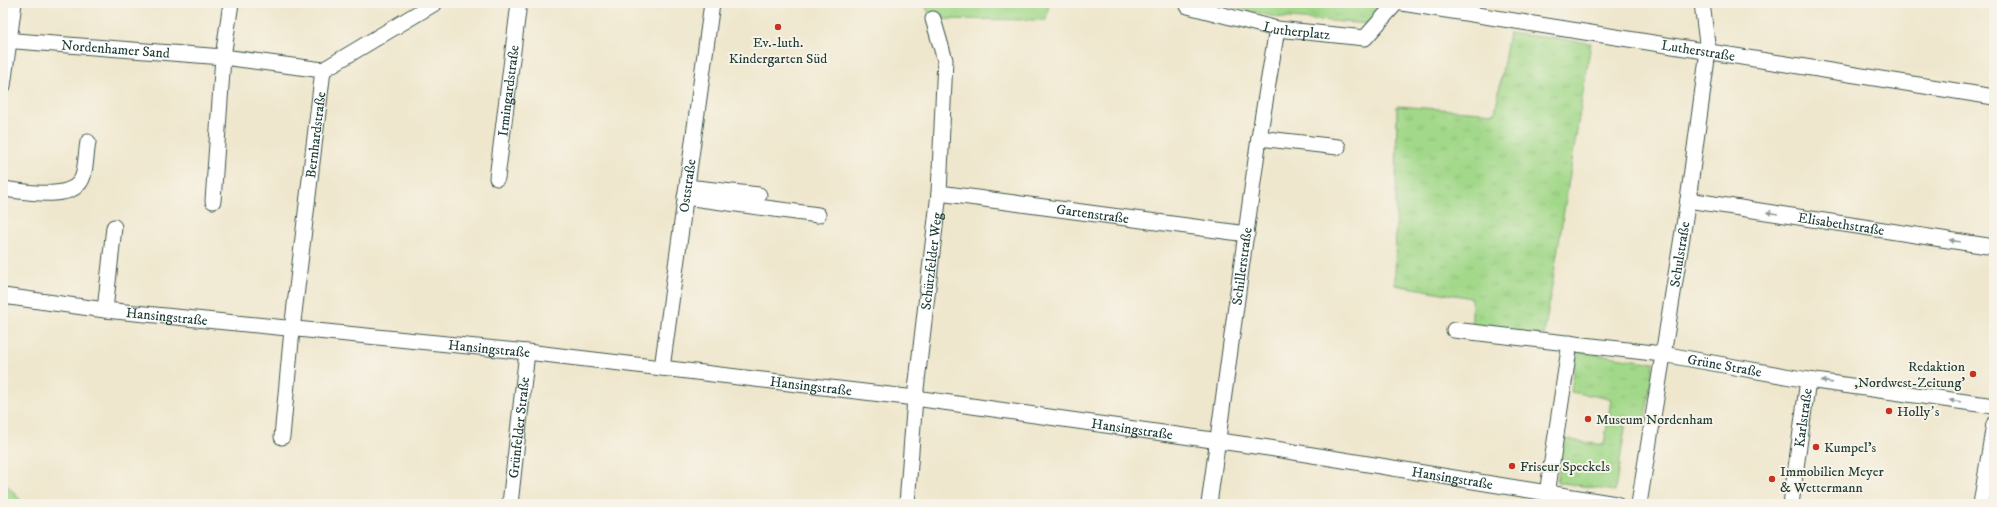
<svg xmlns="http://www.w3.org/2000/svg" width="1997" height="507" font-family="'IM FELL DW Pica',serif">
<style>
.grass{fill:url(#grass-tufts);stroke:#608a5e}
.park{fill:#a2d889;stroke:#608a5e}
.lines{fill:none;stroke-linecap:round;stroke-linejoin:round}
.minor-casing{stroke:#3e564b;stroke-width:17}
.minor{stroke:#fff;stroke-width:15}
.oneway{fill:#8f9e9a}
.poi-dot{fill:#c8321e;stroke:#f7f3e8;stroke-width:1.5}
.labels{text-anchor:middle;stroke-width:4;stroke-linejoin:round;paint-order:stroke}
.street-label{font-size:14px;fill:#1f3d34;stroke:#f7f3e8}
.poi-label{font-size:14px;fill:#1f3d34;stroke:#f7f3e8;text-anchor:start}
</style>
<defs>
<pattern id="grass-tufts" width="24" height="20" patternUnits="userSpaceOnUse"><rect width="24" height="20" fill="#a2d889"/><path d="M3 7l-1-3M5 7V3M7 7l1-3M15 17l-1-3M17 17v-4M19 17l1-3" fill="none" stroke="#8bba77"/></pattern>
</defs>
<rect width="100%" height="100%" fill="#f7f3e8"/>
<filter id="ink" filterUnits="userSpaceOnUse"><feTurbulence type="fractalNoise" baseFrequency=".025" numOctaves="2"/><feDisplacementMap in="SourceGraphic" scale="8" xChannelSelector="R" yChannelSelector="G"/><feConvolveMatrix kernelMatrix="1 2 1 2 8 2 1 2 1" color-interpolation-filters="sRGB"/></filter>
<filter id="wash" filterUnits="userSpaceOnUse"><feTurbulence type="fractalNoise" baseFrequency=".012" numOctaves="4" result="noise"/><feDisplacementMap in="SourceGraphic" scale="16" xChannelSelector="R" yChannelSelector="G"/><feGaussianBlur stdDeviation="0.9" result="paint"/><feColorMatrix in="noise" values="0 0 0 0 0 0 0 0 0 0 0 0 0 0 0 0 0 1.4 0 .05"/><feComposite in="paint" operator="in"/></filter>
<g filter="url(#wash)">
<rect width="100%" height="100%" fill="#efe7cd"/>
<g class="grass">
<path d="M1218 3H1391L1371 24 1275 17Z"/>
<path d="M1509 33 1591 43 1544 335 1472 330V298L1395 285 1397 106 1495 113Z"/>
<path d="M1577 351 1654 363 1644 425 1626 423 1615 491 1557 482 1564 439 1604 445 1611 399 1571 392Z"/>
<path d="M3 481 24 504H3Z"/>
</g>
<path class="park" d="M923 3H1049L1046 20 933 19Z"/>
</g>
<g filter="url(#ink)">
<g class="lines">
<defs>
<g id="minor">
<path id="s1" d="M1187 3 1188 6 1277 29 1365 38 1396 3"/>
<path id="s2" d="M1402 3 1994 97"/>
<path id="s3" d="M3 40 223 57 323 70"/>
<path d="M3 86 14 3"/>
<path d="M1259 138 1338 147"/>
<path id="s4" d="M497 178 519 3"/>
<path d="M687 187 759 195"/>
<path d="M3 189C23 191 75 203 83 176 86 166 86 153 88 142"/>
<path id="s5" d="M939 193 1247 234"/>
<path d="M685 197 818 215"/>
<path id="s6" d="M1688 200 1994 247"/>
<path d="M213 201 223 57 231 3"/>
<path id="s7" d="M3 296 105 310 527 352 915 398 1269 448 1616 504"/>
<path d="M105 310 114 227"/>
<path id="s8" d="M1454 330 1662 354 1808 380 1994 406"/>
<path id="s9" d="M662 368 712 3"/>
<path id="s10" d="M282 437 292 330 323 70 435 3"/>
<path d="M1547 494 1570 343"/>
<path id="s11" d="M510 504 527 352"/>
<path id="s12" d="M907 504 915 398 939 193 945 60 933 19"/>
<path id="s13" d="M1209 504 1259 138 1277 29"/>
<path id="s14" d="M1639 504 1688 200 1708 51 1702 3"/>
<path id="s15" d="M1791 504 1808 380"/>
<path d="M1981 504 1994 424"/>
</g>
</defs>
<use href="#minor" class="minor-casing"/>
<use href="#minor" class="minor"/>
</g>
<defs><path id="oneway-solid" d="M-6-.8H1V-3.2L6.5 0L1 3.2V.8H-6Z"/></defs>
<g class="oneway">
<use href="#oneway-solid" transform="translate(1772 213) rotate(-171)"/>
<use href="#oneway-solid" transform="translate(1955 241) rotate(-171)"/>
<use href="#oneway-solid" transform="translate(1827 382) rotate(-172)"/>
<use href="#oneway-solid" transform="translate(1955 401) rotate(-172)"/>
</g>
</g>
<g class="poi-dot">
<circle cx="778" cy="27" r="4"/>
<circle cx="1973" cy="374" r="4"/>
<circle cx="1889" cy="411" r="4"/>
<circle cx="1588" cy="419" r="4"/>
<circle cx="1816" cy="447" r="4"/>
<circle cx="1512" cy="466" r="4"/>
<circle cx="1772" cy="479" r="4"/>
</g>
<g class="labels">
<g class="street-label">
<text dy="5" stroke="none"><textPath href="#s1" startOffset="115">Lutherplatz</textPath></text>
<text dy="5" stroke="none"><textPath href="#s3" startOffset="113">Nordenhamer Sand</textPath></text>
<text dy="5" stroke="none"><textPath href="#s2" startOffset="300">Lutherstraße</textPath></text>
<text dy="5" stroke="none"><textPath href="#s4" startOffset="88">Irmingardstraße</textPath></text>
<text dy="5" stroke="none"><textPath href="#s10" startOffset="304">Bernhardstraße</textPath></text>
<text dy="5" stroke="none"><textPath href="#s9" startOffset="184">Oststraße</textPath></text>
<text dy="5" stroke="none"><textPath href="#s5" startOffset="155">Gartenstraße</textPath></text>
<text dy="5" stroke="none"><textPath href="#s6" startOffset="155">Elisabethstraße</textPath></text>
<text dy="5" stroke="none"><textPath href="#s14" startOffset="253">Schulstraße</textPath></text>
<text dy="5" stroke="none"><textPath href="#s12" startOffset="244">Schützfelder Weg</textPath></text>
<text dy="5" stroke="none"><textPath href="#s13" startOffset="240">Schillerstraße</textPath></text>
<text dy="5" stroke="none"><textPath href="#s7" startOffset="165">Hansingstraße</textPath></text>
<text dy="5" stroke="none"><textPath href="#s7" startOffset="489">Hansingstraße</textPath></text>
<text dy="5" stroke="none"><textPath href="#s8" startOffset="273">Grüne Straße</textPath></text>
<text dy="5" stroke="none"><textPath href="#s7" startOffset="813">Hansingstraße</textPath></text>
<text dy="5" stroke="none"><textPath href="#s15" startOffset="87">Karlstraße</textPath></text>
<text dy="5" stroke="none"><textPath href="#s11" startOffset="77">Grünfelder Straße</textPath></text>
<text dy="5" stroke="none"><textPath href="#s7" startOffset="1137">Hansingstraße</textPath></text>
<text dy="5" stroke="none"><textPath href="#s7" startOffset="1461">Hansingstraße</textPath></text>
</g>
<g class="poi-label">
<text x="778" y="47" text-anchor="middle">Ev.-luth.<tspan x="778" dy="16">Kindergarten Süd</tspan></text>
<text x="1965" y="371" text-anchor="end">Redaktion<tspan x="1965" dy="16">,Nordwest-Zeitung'</tspan></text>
<text x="1897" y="416">Hollyʼs</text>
<text x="1596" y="424">Museum Nordenham</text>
<text x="1824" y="452">Kumpel's</text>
<text x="1520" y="471">Friseur Speckels</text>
<text x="1780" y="476">Immobilien Meyer<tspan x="1780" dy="16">&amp; Wettermann</tspan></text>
</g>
</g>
<rect width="1997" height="507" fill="none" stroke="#f7f3e8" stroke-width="16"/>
</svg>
